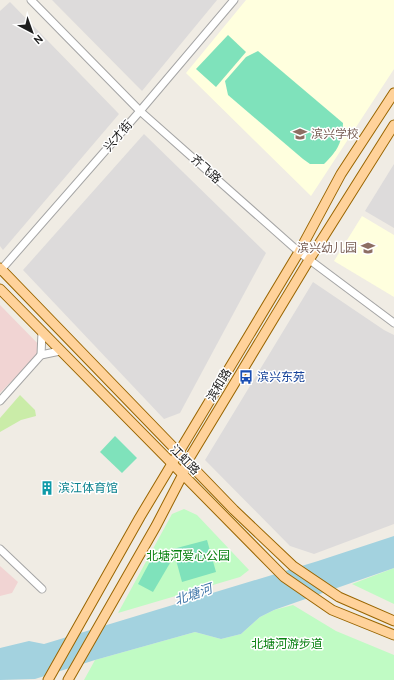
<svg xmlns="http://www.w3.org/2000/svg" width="394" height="680" font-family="Cabin,'Noto Sans SC',sans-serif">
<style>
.residential{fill:#dddbdb}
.commercial{fill:#f1d4d3}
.education{fill:#ffffde}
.grass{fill:#caeca8}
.park{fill:#c0fbc4}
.pitch{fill:#7fe2bb}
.water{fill:#a3d2df}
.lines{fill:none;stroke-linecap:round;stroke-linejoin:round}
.minor-casing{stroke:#a5a5a5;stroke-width:9}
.major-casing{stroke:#996500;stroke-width:11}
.minor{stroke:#fff;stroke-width:7}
.major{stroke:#ffd29a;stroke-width:9}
.labels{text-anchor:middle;stroke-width:3;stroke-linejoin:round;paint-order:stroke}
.education-label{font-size:12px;fill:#785e54;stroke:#fff;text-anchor:start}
.street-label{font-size:12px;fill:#1e1e1e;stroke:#fff}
.transit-label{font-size:12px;fill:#164399;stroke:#fff;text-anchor:start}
.culture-label{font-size:12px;fill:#0d838f;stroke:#fff;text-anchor:start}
.park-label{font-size:12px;fill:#088111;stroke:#fff}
.water-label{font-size:13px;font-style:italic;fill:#4478aa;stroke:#fff}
</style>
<rect width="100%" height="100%" fill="#f0ece4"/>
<g class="residential">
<path d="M52 0H217L142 91Z"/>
<path d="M10 2 119 114 3 250 0 246V11Z"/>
<path d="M144 134 266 253 180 413 164 419 23 270Z"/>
<path d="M394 164V228L365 211Z"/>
<path d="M313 282 384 330 394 335V524L314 554 290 546 205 460Z"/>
</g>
<g class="commercial">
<path d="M0 305 43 349 0 393Z"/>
<path d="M0 566 18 582 12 593 0 596Z"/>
</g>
<g class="education">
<path d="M246 0H394V69L311 196 186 73Z"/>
<path d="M362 216 394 235V297L334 261Z"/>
</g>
<path class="grass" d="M20 395 35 410 36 416 21 420 0 432V418Z"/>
<g class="park">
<path d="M184 509 197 515 249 570 240 577 118 613 172 514Z"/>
<path d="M394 568V604L352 584Z"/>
<path d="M293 605 336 631 394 655V680H84L95 660 195 632 221 639 241 634 260 617 274 610Z"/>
</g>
<g class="pitch">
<path d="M228 35 246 52 216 87 196 69Z"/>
<path d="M258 51 343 123C342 143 338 150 324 164H310L303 159 228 95 225 81 246 57Z"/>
<path d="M115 436 137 458 122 473 100 452Z"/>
<path d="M207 540 216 572 182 582 173 549Z"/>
<path d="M154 554 170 563 153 592 138 584Z"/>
</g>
<path class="water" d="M394 536V568L274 610 260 617 241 634 221 639 195 632 95 660 35 679 0 680V648L29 641 44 644 318 561Z"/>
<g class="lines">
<defs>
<g id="minor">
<path d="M31 0 140 111 299 252 394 323"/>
<path d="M0 271 140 111 234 0"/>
<path d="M41 355 42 332"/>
<path d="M0 401 41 355 60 351"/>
<path d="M0 549 42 589"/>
</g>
<g id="major">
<path d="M0 268 234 510 293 566 339 597 394 621"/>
<path d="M0 289 284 577 332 610 394 635"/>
<path d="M48 680 140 517 299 252 341 174 394 93"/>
<path d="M68 680 156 526 182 476 187 462 309 260 394 125"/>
</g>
</defs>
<use href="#minor" class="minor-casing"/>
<use href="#major" class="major-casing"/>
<use href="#minor" class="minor"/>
<use href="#major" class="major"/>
</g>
<defs>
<symbol id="school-bare" viewBox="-9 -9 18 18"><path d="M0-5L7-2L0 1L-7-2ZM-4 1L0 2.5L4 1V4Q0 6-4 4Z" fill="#8d6e63" stroke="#fff" stroke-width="2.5" paint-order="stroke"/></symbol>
<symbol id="bus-bare" viewBox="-9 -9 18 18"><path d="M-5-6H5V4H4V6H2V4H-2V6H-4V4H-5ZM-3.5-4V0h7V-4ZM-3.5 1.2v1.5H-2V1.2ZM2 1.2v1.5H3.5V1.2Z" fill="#1a4fb4" stroke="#fff" stroke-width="2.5" paint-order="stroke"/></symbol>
<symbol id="building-bare" viewBox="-9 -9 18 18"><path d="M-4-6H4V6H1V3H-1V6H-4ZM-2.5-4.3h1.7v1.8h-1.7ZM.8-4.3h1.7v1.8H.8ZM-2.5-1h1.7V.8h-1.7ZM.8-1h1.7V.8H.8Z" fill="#0f9aa8" stroke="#fff" stroke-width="2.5" paint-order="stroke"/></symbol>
</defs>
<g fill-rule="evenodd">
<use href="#school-bare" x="290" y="124" width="20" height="20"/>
<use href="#school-bare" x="358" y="238" width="20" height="20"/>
<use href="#bus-bare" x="236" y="367" width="20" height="20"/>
<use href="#building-bare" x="37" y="478" width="20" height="20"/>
</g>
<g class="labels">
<g class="education-label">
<text x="311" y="138">滨兴学校</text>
<text x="357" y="252" text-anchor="end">滨兴幼儿园</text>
</g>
<g class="street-label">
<text transform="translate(118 136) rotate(-49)" y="4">兴才街</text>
<text transform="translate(206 169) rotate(42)" y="4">齐飞路</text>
<text transform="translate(219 385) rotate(-59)" y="4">滨和路</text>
<text transform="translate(185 460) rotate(46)" y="4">江虹路</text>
</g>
<g class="transit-label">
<text x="257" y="381">滨兴东苑</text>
</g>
<g class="culture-label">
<text x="58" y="492">滨江体育馆</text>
</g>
<g class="park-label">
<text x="188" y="560">北塘河爱心公园</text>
<text x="287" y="648">北塘河游步道</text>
</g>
<g class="water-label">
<text transform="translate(193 594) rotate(-19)" y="5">北塘河</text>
</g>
</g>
<g transform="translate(32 32) rotate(139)" stroke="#ffffff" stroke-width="3" paint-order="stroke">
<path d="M0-3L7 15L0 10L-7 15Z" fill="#1e1e1e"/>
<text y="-6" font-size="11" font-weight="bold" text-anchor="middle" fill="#1e1e1e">N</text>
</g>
</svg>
